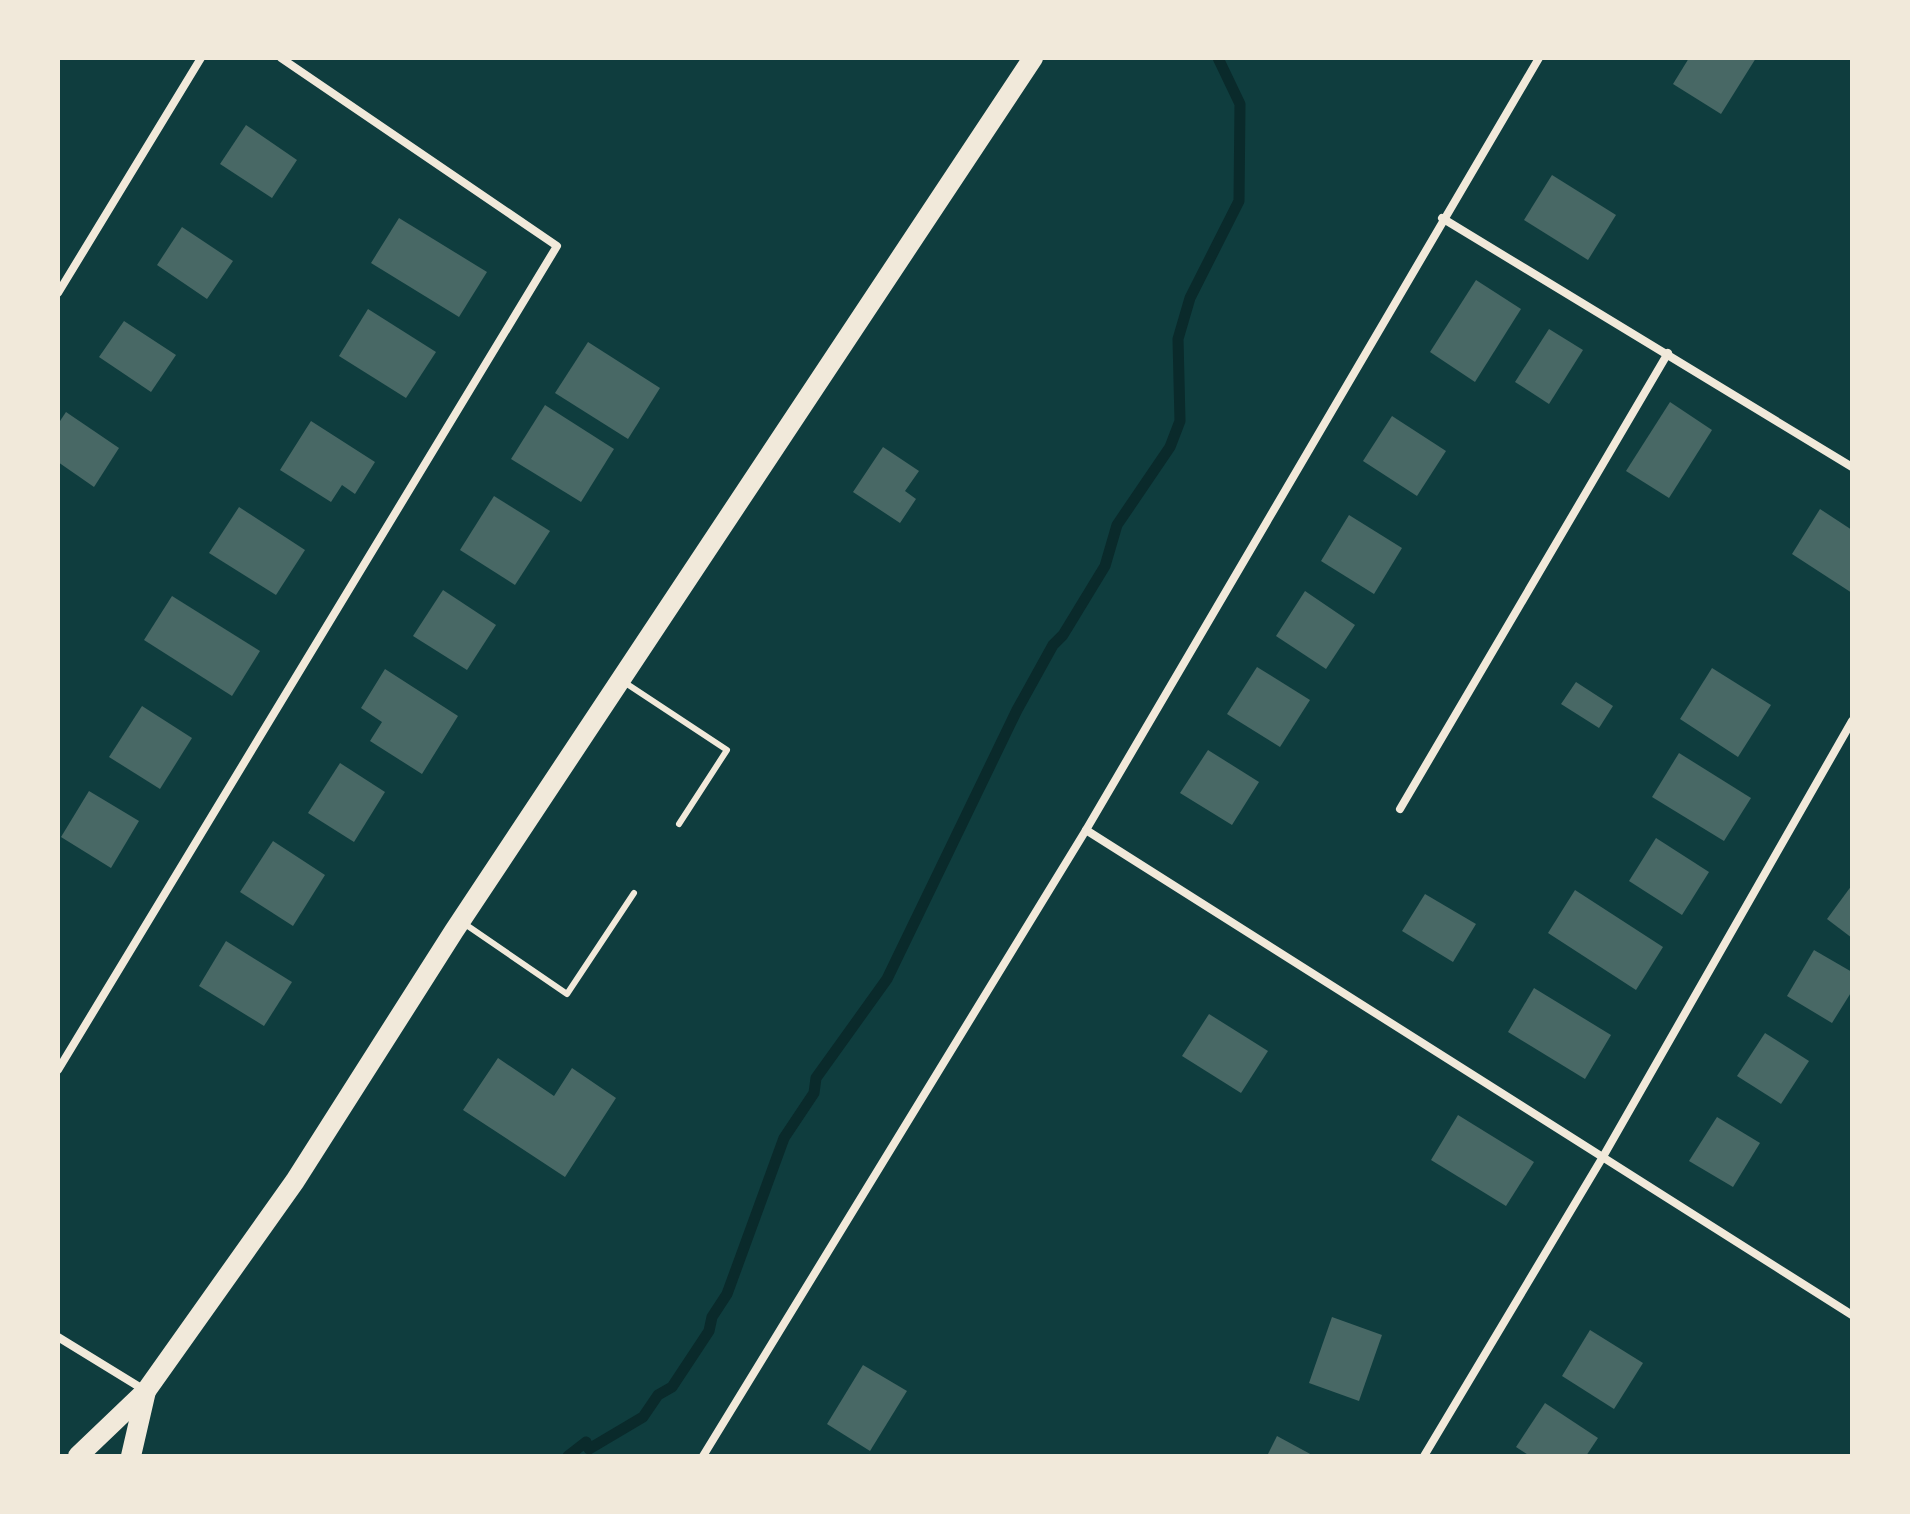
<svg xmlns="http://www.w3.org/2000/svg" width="1910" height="1514" font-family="Manrope,sans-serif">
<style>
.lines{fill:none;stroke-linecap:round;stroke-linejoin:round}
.stream{stroke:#0a2a2b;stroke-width:11}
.building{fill:#486865}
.service{stroke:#f1e9da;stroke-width:6}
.minor{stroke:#f1e9da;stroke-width:8}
.primary{stroke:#f1e9da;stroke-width:20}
</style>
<rect width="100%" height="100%" fill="#0f3d3e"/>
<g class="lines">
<path class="stream" d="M568 1456 586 1442 589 1449 643 1417 658 1395 672 1387 709 1331 712 1317 727 1294 784 1138 814 1093 816 1078 887 979 1017 710 1053 645 1063 635 1105 566 1117 525 1170 447 1180 421 1178 339 1190 298 1239 201 1240 104 1218 58"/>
</g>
<g class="building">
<path d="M1689 58H1756L1721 114 1673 84Z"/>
<path d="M246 125 297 160 272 198 220 164Z"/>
<path d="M1552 175 1616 215 1588 260 1524 220Z"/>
<path d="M399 218 487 272 459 317 371 263Z"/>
<path d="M182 227 233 261 207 299 157 265Z"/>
<path d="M1476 280 1521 309 1475 382 1430 352Z"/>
<path d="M368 309 436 352 406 398 339 356Z"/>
<path d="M124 321 176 355 151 392 99 357Z"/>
<path d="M1549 329 1583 350 1549 404 1515 382Z"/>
<path d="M588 342 660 388 628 439 555 393Z"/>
<path d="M1670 402 1712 430 1669 498 1626 471Z"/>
<path d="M545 405 614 449 581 502 511 459Z"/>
<path d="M66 412 119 448 94 487 58 462V424Z"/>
<path d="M1392 416 1446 451 1417 496 1363 461Z"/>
<path d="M311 421 375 462 355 494 342 485 331 502 280 470Z"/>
<path d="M883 447 919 471 905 491 916 499 900 523 853 492Z"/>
<path d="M494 496 550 531 515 585 460 550Z"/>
<path d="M239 507 305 550 276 595 209 553Z"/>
<path d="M1820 509 1852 530V593L1792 554Z"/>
<path d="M1349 515 1402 548 1374 594 1321 561Z"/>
<path d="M443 590 496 625 467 670 413 636Z"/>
<path d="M1305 591 1355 625 1326 669 1276 636Z"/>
<path d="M172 596 260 651 232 696 144 640Z"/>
<path d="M1257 667 1310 700 1280 747 1227 714Z"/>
<path d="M1712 668 1771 705 1738 757 1680 719Z"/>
<path d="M385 669 458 716 422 774 370 741 382 722 361 708Z"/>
<path d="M1576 682 1613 706 1599 728 1561 704Z"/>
<path d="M142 706 192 738 160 789 109 757Z"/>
<path d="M1208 750 1259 782 1232 825 1180 793Z"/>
<path d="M1679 753 1751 798 1724 841 1652 797Z"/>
<path d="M340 763 385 792 354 842 308 813Z"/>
<path d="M89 791 139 821 111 868 61 837Z"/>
<path d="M1656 838 1709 872 1682 915 1629 881Z"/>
<path d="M273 841 325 875 293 926 240 892Z"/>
<path d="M1852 885V938L1827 919Z"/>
<path d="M1575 890 1663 947 1636 990 1548 933Z"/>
<path d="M1425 894 1476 924 1453 962 1402 931Z"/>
<path d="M226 941 292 982 264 1026 199 986Z"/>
<path d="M1814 950 1852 972V991L1832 1023 1787 996Z"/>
<path d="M1534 988 1611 1035 1585 1079 1508 1032Z"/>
<path d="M1209 1014 1268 1051 1241 1093 1182 1056Z"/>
<path d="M1765 1033 1809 1061 1781 1104 1737 1076Z"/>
<path d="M498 1058 554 1096 572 1068 616 1098 565 1177 463 1110Z"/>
<path d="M1458 1115 1534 1162 1506 1206 1431 1160Z"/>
<path d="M1717 1117 1760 1143 1733 1187 1689 1161Z"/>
<path d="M1332 1317 1382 1335 1359 1401 1309 1383Z"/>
<path d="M1590 1330 1643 1363 1614 1409 1562 1376Z"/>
<path d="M863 1365 907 1391 870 1451 827 1424Z"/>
<path d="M1545 1403 1598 1438 1586 1456H1530L1516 1447Z"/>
<path d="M1277 1436 1314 1456H1267Z"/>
</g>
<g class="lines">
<g class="service">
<path d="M624 682 727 750 679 824"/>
<path d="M462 922 567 994 634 893"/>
</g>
<g class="minor">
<path d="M1442 218 1852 467"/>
<path d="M58 293 201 58"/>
<path d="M1400 809 1668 353"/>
<path d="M1086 830 1852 1315"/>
<path d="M58 1070 557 246 281 58"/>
<path d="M58 1337 146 1391"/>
<path d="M703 1456 1086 830 1539 58"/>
<path d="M1424 1456 1604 1155 1852 721"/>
</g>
<g class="primary">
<path d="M78 1456 146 1391 295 1181 454 931 1033 58"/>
<path d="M131 1456 146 1391"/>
</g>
</g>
<rect width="1910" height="1514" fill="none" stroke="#f1e9da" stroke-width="120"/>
</svg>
